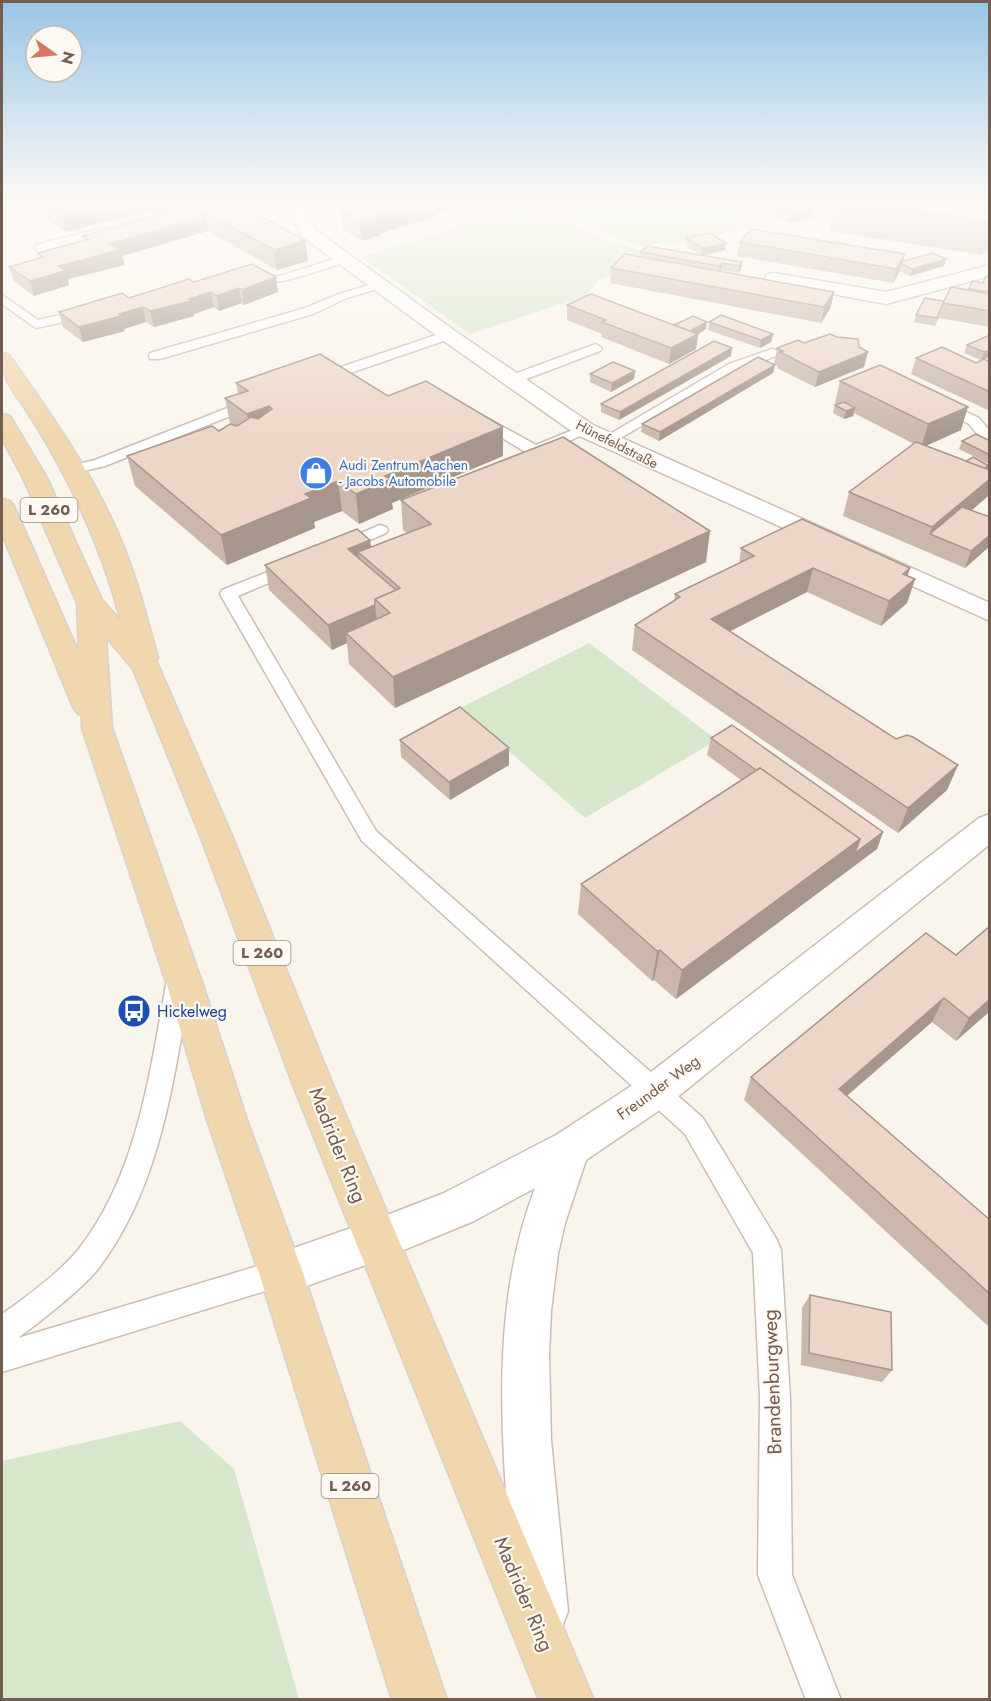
<svg xmlns="http://www.w3.org/2000/svg" width="991" height="1701" font-family="Jost,sans-serif">
<style>
.green{fill:#d7e7cb}
.lines{fill:none;stroke-linecap:round;stroke-linejoin:round}
.service-casing{stroke:#ccbdb3;stroke-width:3}
.minor-casing{stroke:#ccbdb3;stroke-width:3}
.primary-casing{stroke:#d8d2ce;stroke-width:3}
.service{fill:#fff;fill-rule:evenodd}
.minor{fill:#fff;fill-rule:evenodd}
.primary{fill:#f0d7ad;fill-rule:evenodd}
.wall{fill:#ccb8ab}
.shaded-wall{fill:#a6968b}
.building{fill:#edd6c7;stroke:#a6968b;stroke-width:1.5}
.labels{text-anchor:middle;stroke-width:4.5;stroke-linejoin:round;paint-order:stroke}
.far-street-label{font-size:14px;fill:#735d51;stroke:#fdf9f2}
.far-shop-label{font-size:14px;fill:#366cbe;stroke:#fdf9f2;text-anchor:start}
.shield{fill:#fdf9f2;stroke:#9c8c81;stroke-width:1.5}
.shield-label{font-size:15px;font-weight:bold;fill:#735d51}
.transit-label{font-size:16px;fill:#164399;stroke:#fdf9f2;text-anchor:start}
.street-label{font-size:16px;fill:#735d51;stroke:#fdf9f2}
.near-street-label{font-size:20px;fill:#735d51;stroke:#fdf9f2}
</style>
<rect width="100%" height="100%" fill="#faf5ec"/>
<g class="green">
<path d="M726 202 727 206 763 224 674 246 665 242 637 246 531 203Z"/>
<path d="M745 202H854L813 220 790 225Z"/>
<path d="M525 206 606 240 647 253 641 260 598 280 586 296 470 334 361 257Z"/>
<path d="M589 643 717 740 585 818 460 708Z"/>
<path d="M180 1421 234 1469 299 1699H2V1461Z"/>
</g>
<g class="lines">
<defs>
<g id="service">
<path d="M344 256 350 259 348 261C326 268 262 294 243 278L249 275 280 276Z"/>
<path d="M379 282 385 285 383 287 347 298 313 314 160 359H150L149 356 150 353 305 308 339 294Z"/>
<path d="M2 295 38 320 87 309 93 313 91 316 36 328 2 304Z"/>
<path d="M448 331 454 335 452 338 324 382 319 383 312 379 314 376Z"/>
<path d="M596 344 602 348 600 351 516 383H506L504 380 506 377Z"/>
<path d="M772 349 776 350 778 353 776 356 739 370 610 444 605 445 598 441 729 364Z"/>
<path d="M253 398 260 402 258 405 105 466 71 474 64 470 66 467 95 460Z"/>
<path d="M941 400 979 418 990 431V445L985 444 969 424 936 407 934 404 936 401Z"/>
<path d="M478 413 536 445 580 427H590L592 430 549 451 535 454 522 450 473 420 471 417 473 414Z"/>
<path d="M380 525 386 527 388 530 386 533 347 550H335L333 547 335 544Z"/>
<path d="M293 562 301 567 299 570 238 596 376 831 703 1118 777 1240 781 1250 790 1398 792 1575 841 1700H806L758 1575 760 1398 753 1253 685 1134 362 841 220 594 222 590Z"/>
<path d="M179 970 187 972 191 979C174 1078 161 1187 98 1269 81 1290 40 1322 18 1338L281 1259 291 1263 295 1273 291 1283 2 1372V1314C25 1298 61 1271 78 1250 138 1174 150 1071 167 979L171 972Z"/>
</g>
<g id="minor">
<path d="M212 202H242L240 205 44 253 38 252 35 248 38 244Z"/>
<path d="M283 202H299L317 231 455 331 593 425 990 603V621L577 435 441 339 304 238Z"/>
<path d="M990 265V276L886 304 774 283 768 282 765 278 768 274 774 273 886 292Z"/>
<path d="M990 814V844L670 1103 586 1160 565 1223 558 1254 551 1311 549 1354 551 1440 568 1611 561 1630 542 1637 523 1630C510 1597 510 1558 508 1522 500 1410 494 1296 535 1188L474 1221 377 1261 281 1295 265 1288 259 1273 265 1258 377 1219 444 1193 556 1135 642 1079 979 818Z"/>
</g>
<path id="primary" d="M2 353 9 355C50 413 93 473 121 540 137 578 147 618 158 658L156 660 233 838 333 1085 594 1700H539L293 1085 201 838 133 669 106 637 112 728 203 985 247 1120 303 1273 447 1700H392L259 1273 207 1120 167 985 82 728V715L78 714 73 707 2 534V499L10 501 14 506 79 653 77 603 23 478 2 439V414L10 416 47 478 102 600 121 621C101 545 70 479 28 413 15 393 0 378 2 353Z"/>
</defs>
<use href="#service" class="service-casing"/>
<use href="#minor" class="minor-casing"/>
<use href="#primary" class="primary-casing"/>
<use href="#service" class="service"/>
<use href="#minor" class="minor"/>
<use href="#primary" class="primary"/>
</g>
<g class="wall">
<path d="M40 202H197L151 213 149 211 65 232 44 217Z"/>
<path d="M363 202H476L436 214V217L381 233V235L362 241 343 229 341 209Z"/>
<path d="M747 202H809L812 204 810 218 788 223Z"/>
<path d="M835 202H990V252L984 251 982 255 830 231Z"/>
<path d="M194 206 308 261 277 270 208 231 122 256 125 265 68 279 69 285 34 296 14 281 9 267 39 258 38 253 84 240 83 236 196 212Z"/>
<path d="M686 238 726 243 725 250 702 256 742 262 741 270 738 273 721 270 720 271 831 307 821 323 610 283 611 268 641 257V252L702 255 686 246Z"/>
<path d="M740 242 903 262 946 259 944 266 910 276 900 271 893 283 737 256Z"/>
<path d="M990 277V327L939 318 935 326 914 322 916 315 968 290 972 281 983 283Z"/>
<path d="M194 282 278 292 244 305 242 303 219 311 214 307 194 314V316L154 327 146 322 124 329 125 331 83 342 63 327 59 312 129 298Z"/>
<path d="M567 305 674 325 706 329 698 334 696 349 669 364 601 337 602 334 567 320Z"/>
<path d="M709 322 773 334 771 342 760 348 708 330Z"/>
<path d="M990 335 981 360 964 353 967 345Z"/>
<path d="M804 343 859 347 864 367 815 387 777 368 778 366 774 364 777 348Z"/>
<path d="M731 356 619 420 601 412V404Z"/>
<path d="M916 358 976 363 990 362V411L911 374Z"/>
<path d="M775 365 773 373 659 441 641 432 642 424Z"/>
<path d="M590 374 634 379 611 392 590 382Z"/>
<path d="M840 381 961 430 926 446 966 461 989 465V464L959 449 962 441H990V497L988 496 972 510 990 517V546L965 568 843 516 849 492 914 444 854 413 853 416 844 419 833 413 835 405 837 404 835 403Z"/>
<path d="M236 383 388 396 503 456 392 503 393 509 359 524 342 511 314 522 315 528 227 565 135 486 127 456 219 431 230 424 225 398 238 394Z"/>
<path d="M401 500 706 562 395 708 349 664 347 643 332 650 269 590 265 565 370 540 371 547 407 533 403 530Z"/>
<path d="M741 548 910 568 907 575 915 579 907 603 881 626 807 592 730 631 896 739 958 765 947 790 898 833 632 650 635 625 674 601 675 594 739 564Z"/>
<path d="M711 738 883 832 877 849 676 999 654 980 652 981 578 914 581 884 741 780 707 755Z"/>
<path d="M400 740 509 765 450 800 401 757Z"/>
<path d="M990 926V1011L956 1041 932 1022 847 1096 990 1220V1328L744 1100 751 1077 956 955Z"/>
<path d="M810 1295 892 1370 882 1382 801 1365 802 1308Z"/>
</g>
<g class="shaded-wall">
<path d="M57 202H147L149 211 65 232Z"/>
<path d="M149 202H197L151 213Z"/>
<path d="M417 202H476L436 214V217L381 233V235L362 241 360 221 376 214Z"/>
<path d="M812 204 810 218 788 223 791 209Z"/>
<path d="M206 217 208 231 122 256 125 265 68 279 69 285 34 296 30 281 58 266 110 244Z"/>
<path d="M990 230V239L986 244 982 255Z"/>
<path d="M305 240 308 261 277 270 274 250Z"/>
<path d="M726 243 725 250 702 256 703 248Z"/>
<path d="M905 254 900 271 893 283 896 269Z"/>
<path d="M946 259 944 266 910 276 912 269Z"/>
<path d="M742 262 741 270 738 273 739 266Z"/>
<path d="M722 263 721 270 718 273 719 266Z"/>
<path d="M276 277 278 292 244 305 242 290Z"/>
<path d="M239 288 242 303 219 311 217 296Z"/>
<path d="M211 292 214 307 194 314V316L154 327 150 311Z"/>
<path d="M834 292 831 307 821 323 824 307Z"/>
<path d="M143 307 146 322 124 329 125 331 83 342 79 327Z"/>
<path d="M707 322 706 329 698 334 696 349 669 364 671 348 681 336Z"/>
<path d="M773 334 771 342 760 348 761 340Z"/>
<path d="M732 348 731 356 619 420 620 412Z"/>
<path d="M990 350V357L981 360 984 352Z"/>
<path d="M868 352 864 367 815 387 819 372Z"/>
<path d="M775 365 773 373 659 441 660 432Z"/>
<path d="M635 371 634 379 611 392 612 383Z"/>
<path d="M269 406 273 435 252 443 247 414Z"/>
<path d="M968 407 961 430 921 448 928 424Z"/>
<path d="M855 408 853 416 844 419 846 411Z"/>
<path d="M503 427V456L392 503 393 509 359 524 356 494 385 476Z"/>
<path d="M990 479V493L988 496 940 538 930 534 932 527Z"/>
<path d="M338 481 342 511 314 522 315 528 227 565 221 535 305 494Z"/>
<path d="M710 531 706 562 395 708 393 677Z"/>
<path d="M990 535V546L965 568 971 551Z"/>
<path d="M370 540 373 564 358 552 360 570 348 549Z"/>
<path d="M813 568 807 592 707 643 711 619Z"/>
<path d="M910 568 903 589 915 579 907 603 881 626 889 601 903 574Z"/>
<path d="M375 605 378 630 346 633 347 643 332 650 328 625Z"/>
<path d="M509 748V765L450 800 449 782Z"/>
<path d="M958 765 947 790 898 833 908 808Z"/>
<path d="M883 832 877 849 676 999 682 970 860 839Z"/>
<path d="M660 950 654 980 652 981 657 951Z"/>
<path d="M944 998 932 1022 829 1111 839 1089Z"/>
<path d="M990 999V1011L956 1041 969 1018Z"/>
</g>
<g class="building">
<path d="M206 202H235L305 240 274 250 194 206Z"/>
<path d="M363 202H417L376 214 379 215 360 221 341 209Z"/>
<path d="M777 202H809L812 204 791 209Z"/>
<path d="M859 202H951L990 208V222Z"/>
<path d="M185 208 206 217 110 244 121 250 58 266 65 271 30 281 9 267 43 257 38 253 89 239 83 236Z"/>
<path d="M751 229 905 254 896 269 740 242Z"/>
<path d="M710 233 726 243 703 248 686 238Z"/>
<path d="M990 237V244H986Z"/>
<path d="M647 246 742 262 739 266 722 263 719 266 641 252Z"/>
<path d="M933 253 946 259 912 269 902 264 903 261Z"/>
<path d="M625 254 834 292 824 307 611 268Z"/>
<path d="M252 264 276 277 242 290 239 288 217 296 211 292 189 299 191 301 150 311 143 307 119 314 121 316 79 327 59 312 122 293 129 298 189 279 194 282Z"/>
<path d="M986 276 990 277V292L969 289 972 281 983 283Z"/>
<path d="M951 287 990 294V311L943 303Z"/>
<path d="M591 294 698 334 671 348 602 322 606 320 567 305Z"/>
<path d="M925 298 944 301 937 318 916 315Z"/>
<path d="M721 315 773 334 761 340 709 322Z"/>
<path d="M693 316 707 322 690 331 674 325Z"/>
<path d="M830 334 837 337 858 339 859 347 868 352 819 372 780 352 783 351 777 348 798 340 804 343Z"/>
<path d="M990 335V350L984 352 967 345Z"/>
<path d="M714 341 732 348 620 412 601 404Z"/>
<path d="M942 347 976 363 984 359 990 362V392L916 358Z"/>
<path d="M320 354 388 396 426 381 503 427 385 476 391 479 356 494 338 481 305 494 311 498 221 535 127 456 212 426 219 431 230 424 237 426 251 417 258 419 272 409 269 406 247 414 225 398 248 391 236 383Z"/>
<path d="M758 357 775 365 660 432 642 424Z"/>
<path d="M613 362 635 371 612 383 590 374Z"/>
<path d="M880 365 968 407 928 424 840 381Z"/>
<path d="M844 402 855 408 846 411 835 405Z"/>
<path d="M976 434 990 441V455L962 441Z"/>
<path d="M563 437 710 531 393 677 346 633 390 613 375 599 400 588 358 552 431 524 401 500Z"/>
<path d="M916 442 990 470V479L932 527 849 492Z"/>
<path d="M973 457 989 466 984 468 966 461Z"/>
<path d="M962 507 990 517V535L971 551 930 534Z"/>
<path d="M802 519 910 568 903 574 915 579 889 601 813 568 711 619 896 739 907 735 913 737 958 765 908 808 635 625 680 597 675 594 754 556 741 548Z"/>
<path d="M357 529 370 540 348 549 396 590 375 599V605L328 625 265 565Z"/>
<path d="M460 707 509 748 449 782 400 740Z"/>
<path d="M732 725 883 832 855 853 860 839 760 768 756 770 711 738Z"/>
<path d="M760 768 860 839 682 970 660 950 657 951 581 884Z"/>
<path d="M990 926V999L969 1018 944 998 839 1089 990 1220V1294L751 1077 926 933 956 955Z"/>
<path d="M810 1295 891 1312 892 1370 809 1353Z"/>
</g>
<linearGradient id="sky" x2="0" y2="1"><stop stop-color="#99c5e6"/><stop offset="0.46" stop-color="#fdfaf6"/><stop offset="1" stop-color="#fdfaf6" stop-opacity="0"/></linearGradient>
<rect width="991" height="441" fill="url(#sky)"/>
<defs>
<symbol id="shop-disc" viewBox="-11 -11 22 22"><circle r="9.5" fill="#3f7fe0" stroke="#fdf9f2"/><path d="M-5-2.5h2.3a2.7 3.5 0 0 1 5.4 0H5L5.5 6h-11ZM-1.5-2.5h3a1.5 2.3 0 0 0-3 0Z" fill="#fff"/></symbol>
<symbol id="bus-disc" viewBox="-11 -11 22 22"><circle r="9.5" fill="#1a4fb4" stroke="#fdf9f2"/><path d="M-5-6H5V4H4V6H2V4H-2V6H-4V4H-5ZM-3.5-4V0h7V-4ZM-3.5 1.2v1.5H-2V1.2ZM2 1.2v1.5H3.5V1.2Z" fill="#fff"/></symbol>
</defs>
<g fill-rule="evenodd">
<use href="#shop-disc" x="297" y="454" width="38" height="38"/>
<use href="#bus-disc" x="115" y="992" width="38" height="38"/>
</g>
<g class="labels">
<g class="far-street-label">
<text transform="translate(617 444) rotate(27)" y="5">Hünefeldstraße</text>
</g>
<g class="far-shop-label">
<text x="339" y="470">Audi Zentrum Aachen<tspan x="339" dy="16">- Jacobs Automobile</tspan></text>
</g>
<g class="shield">
<rect x="20.5" y="498" width="57" height="24" rx="4.5"/>
<rect x="233.5" y="941" width="57" height="24" rx="4.5"/>
<rect x="321.5" y="1474" width="57" height="24" rx="4.5"/>
</g>
<g class="shield-label">
<text x="49" y="515">L 260</text>
<text x="262" y="958">L 260</text>
<text x="350" y="1491">L 260</text>
</g>
<g class="transit-label">
<text x="157" y="1017">Hickelweg</text>
</g>
<g class="street-label">
<text transform="translate(658 1087) rotate(-36)" y="6">Freunder Weg</text>
</g>
<g class="near-street-label">
<text transform="translate(338 1145) rotate(68)" y="7">Madrider Ring</text>
<text transform="translate(772 1382) rotate(-92)" y="7">Brandenburgweg</text>
<text transform="translate(524 1594) rotate(67)" y="7">Madrider Ring</text>
</g>
</g>
<rect width="991" height="1701" fill="none" stroke="#735d51" stroke-width="6"/>
<g transform="translate(54 54) rotate(105)"><circle r="28" fill="#fdf9f2" stroke="#c6bbb2" stroke-width="1.5"/>
<path d="M0-4.5L10 22L0 15L-10 22Z" fill="#d57a61"/>
<text y="-9" font-size="16" font-weight="bold" text-anchor="middle" fill="#735d51">N</text>
</g>
</svg>
